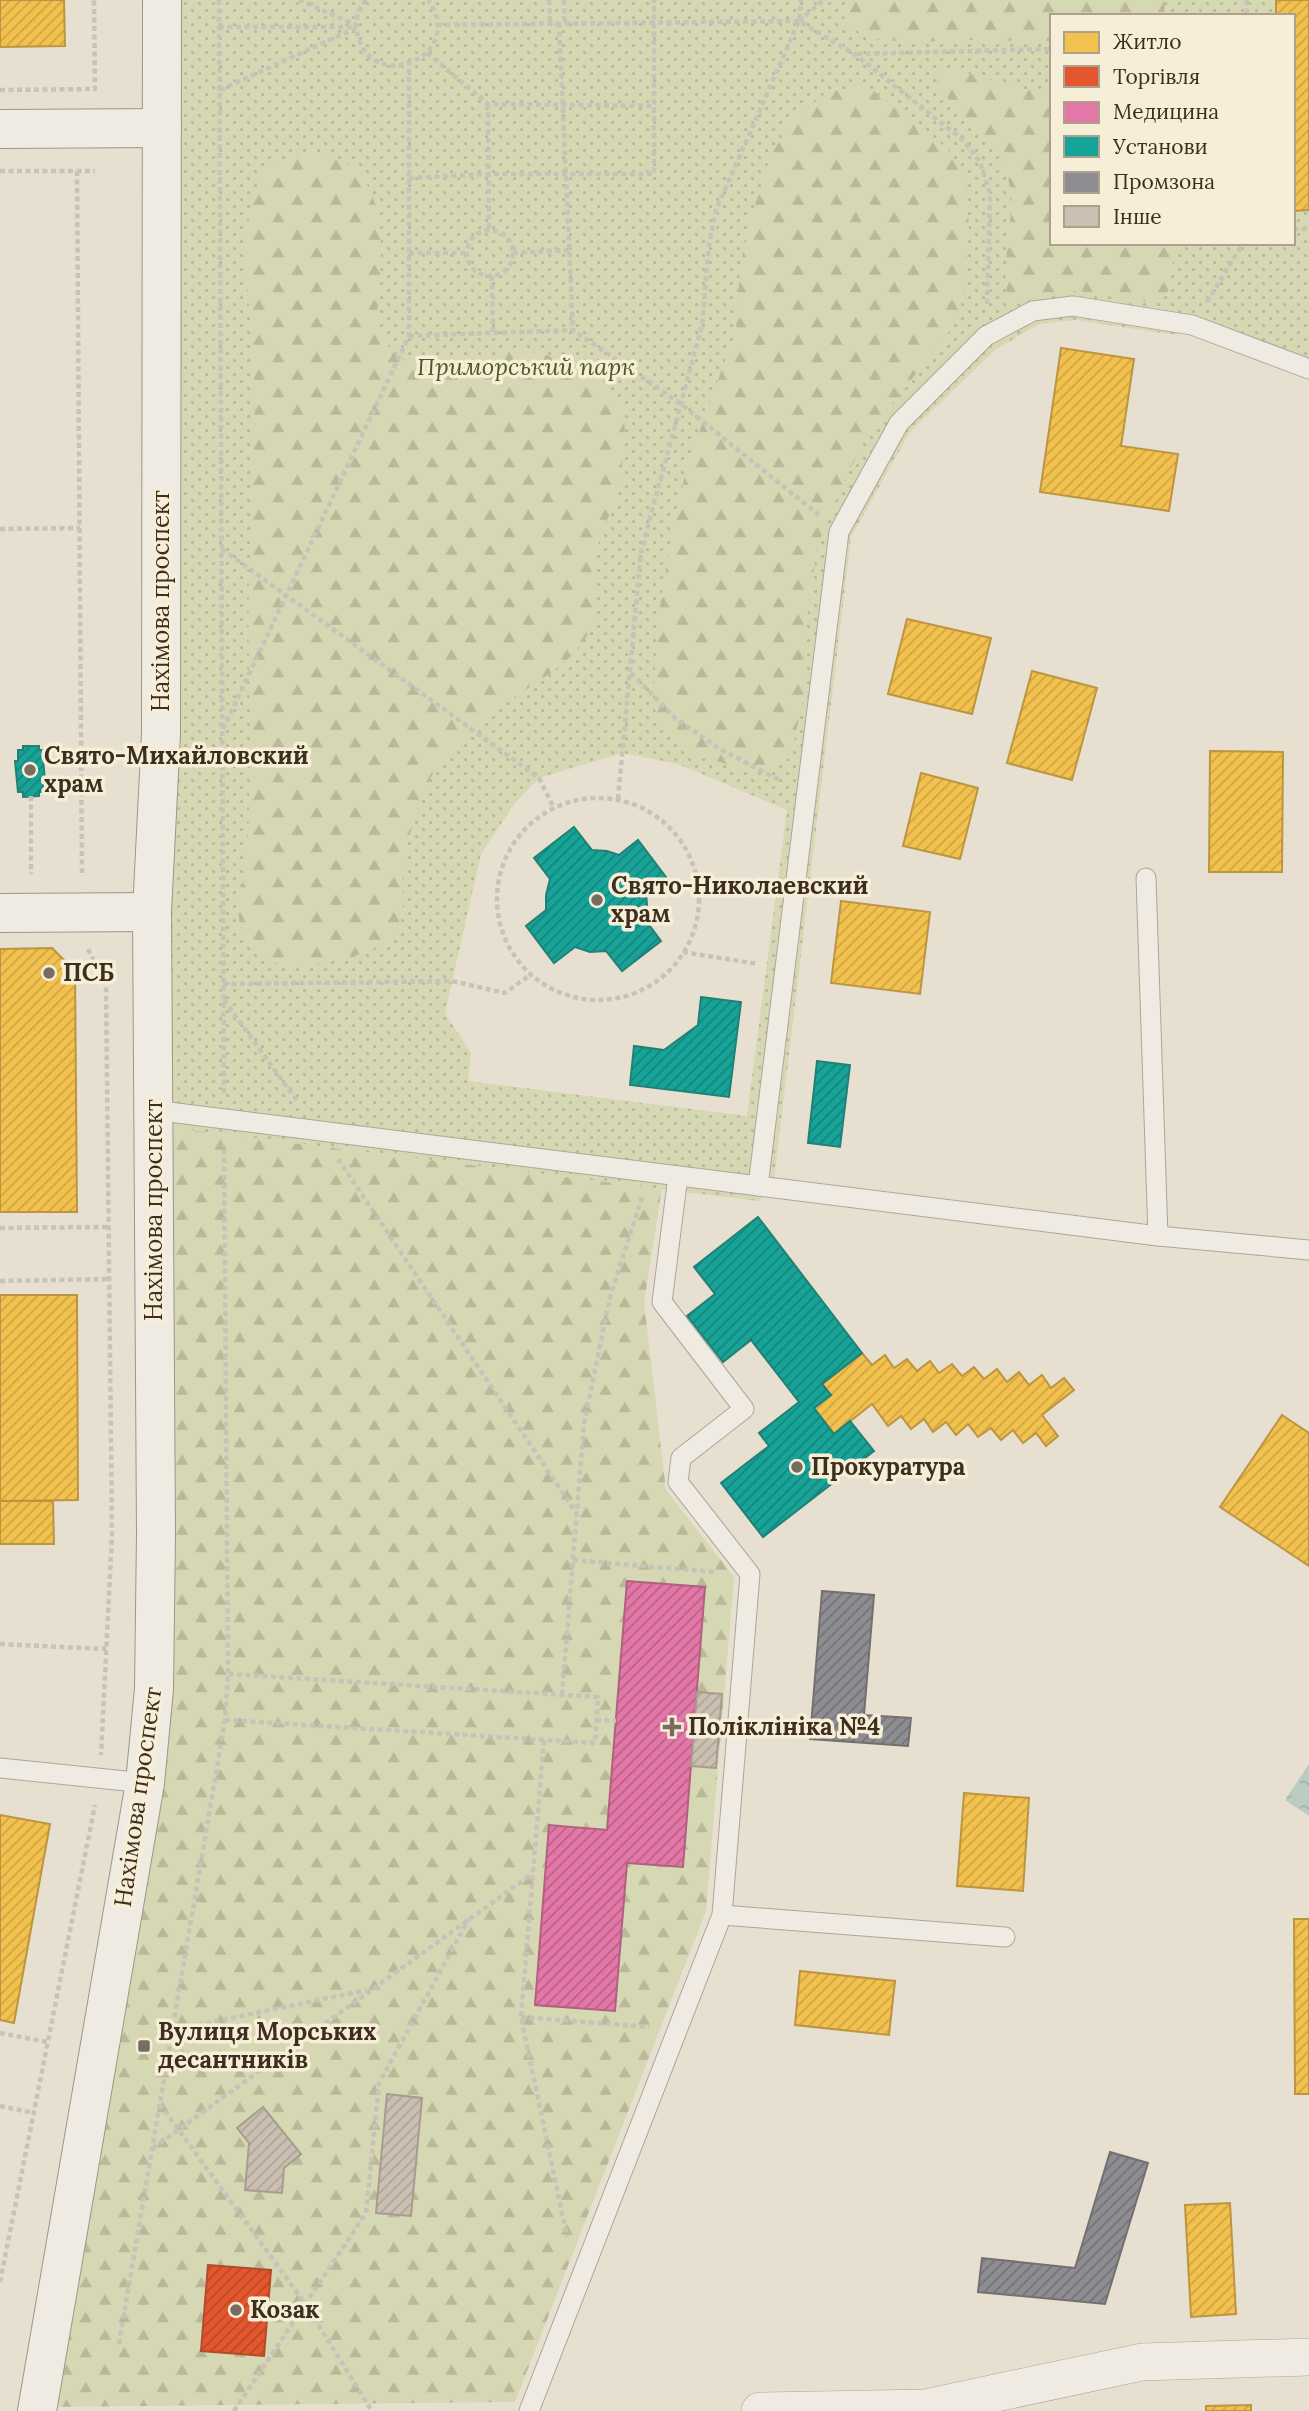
<svg xmlns="http://www.w3.org/2000/svg" width="1309" height="2411" font-family="Lora,serif">
<style>
.green{fill:url(#green-dots);fill-rule:evenodd}
.forest{fill:url(#forest-firs)}
.water{fill:url(#water-ripples)}
.homes{fill:url(#homes-hatch);stroke:#bc9540;stroke-width:2}
.shops{fill:url(#shops-hatch);stroke:#b24b2a;stroke-width:2}
.health{fill:url(#health-hatch);stroke:#b1617f;stroke-width:2}
.public{fill:url(#public-hatch);stroke:#228074;stroke-width:2}
.industry{fill:url(#industry-hatch);stroke:#757070;stroke-width:2}
.building{fill:url(#building-hatch);stroke:#a89c90;stroke-width:2}
.lines{fill:none;stroke-linecap:round;stroke-linejoin:round}
.lane-casing{stroke:#ada599;stroke-width:21}
.street-casing{stroke:#ada599;stroke-width:38}
.secondary-casing{stroke:#9c958a;stroke-width:40}
.path{stroke:#c8c2b9;stroke-width:4.5;stroke-dasharray:5 3.5;stroke-linecap:butt}
.lane{stroke:#efebe3;stroke-width:19}
.street{stroke:#efebe3;stroke-width:37}
.secondary{stroke:#efebe3;stroke-width:38}
.poi-dot{fill:#786c5e;stroke:#f7eed8;stroke-width:2.5}
.labels{text-anchor:middle;stroke-width:7;stroke-linejoin:round;paint-order:stroke}
.park-label{font-size:24px;font-style:italic;fill:#4d5a26;stroke:#f7eed8}
.street-label{font-size:24px;fill:#3d2e20;stroke:#f7eed8}
.poi-label{font-size:24px;font-weight:bold;fill:#3d2e20;stroke:#f7eed8;text-anchor:start}
</style>
<defs>
<pattern id="green-dots" width="8" height="8" patternUnits="userSpaceOnUse" patternTransform="scale(1.75)"><rect width="8" height="8" fill="#d6d7b3"/><path d="M2 2h.1M6 6h.1" fill="none" stroke="#b9b99a" stroke-width="1.8" stroke-linecap="round"/></pattern>
<pattern id="forest-firs" width="22" height="20" patternUnits="userSpaceOnUse" patternTransform="scale(1.75)"><rect width="22" height="20" fill="#d6d7b3"/><path d="M5 1l3.5 6h-7zM16 11l3.5 6h-7z" fill="#b9b99a"/></pattern>
<pattern id="water-ripples" width="26" height="14" patternUnits="userSpaceOnUse" patternTransform="scale(1.75)"><rect width="26" height="14" fill="#bcccc2"/><path d="M2 4q2-2 4 0t4 0M15 11q2-2 4 0t4 0" fill="none" stroke="#a2b0a6"/></pattern>
<pattern id="homes-hatch" width="6" height="6" patternUnits="userSpaceOnUse" patternTransform="scale(1.75)"><rect width="6" height="6" fill="#f2c14e"/><path d="M-1 1l2-2M0 6l6-6M5 7l2-2" fill="none" stroke="#d0a644"/></pattern>
<pattern id="shops-hatch" width="6" height="6" patternUnits="userSpaceOnUse" patternTransform="scale(1.75)"><rect width="6" height="6" fill="#e4572e"/><path d="M-1 1l2-2M0 6l6-6M5 7l2-2" fill="none" stroke="#ba4827"/></pattern>
<pattern id="health-hatch" width="6" height="6" patternUnits="userSpaceOnUse" patternTransform="scale(1.75)"><rect width="6" height="6" fill="#e377a8"/><path d="M-1 1l2-2M0 6l6-6M5 7l2-2" fill="none" stroke="#b96288"/></pattern>
<pattern id="public-hatch" width="6" height="6" patternUnits="userSpaceOnUse" patternTransform="scale(1.75)"><rect width="6" height="6" fill="#17a398"/><path d="M-1 1l2-2M0 6l6-6M5 7l2-2" fill="none" stroke="#16857c"/></pattern>
<pattern id="industry-hatch" width="6" height="6" patternUnits="userSpaceOnUse" patternTransform="scale(1.75)"><rect width="6" height="6" fill="#8d8d92"/><path d="M-1 1l2-2M0 6l6-6M5 7l2-2" fill="none" stroke="#747477"/></pattern>
<pattern id="building-hatch" width="6" height="6" patternUnits="userSpaceOnUse" patternTransform="scale(1.75)"><rect width="6" height="6" fill="#cbbfb2"/><path d="M-1 1l2-2M0 6l6-6M5 7l2-2" fill="none" stroke="#afa499"/></pattern>
</defs>
<rect width="100%" height="100%" fill="#e7e0d1"/>
<path class="green" d="M159 0H1309V362L1195 319 1176 335 1075 320 1039 324 995 350 910 432 851 537 773 1188 758 1201 164 1127ZM1052 16H1293V243H1052ZM622 753 678 764 787 810 747 1116 468 1081 471 1053 445 1013 481 854 515 803 539 778Z"/>
<g class="forest">
<path d="M847 0H1165L1164 16H1052V41L961 40 915 42 881 40 863 35 846 24 842 8Z"/>
<path d="M941 71H961L1024 90 1052 88V243H1176L1168 291 1161 301C1132 305 1104 292 1075 291 1054 290 1034 307 1012 303 996 284 1015 218 1011 192 1003 137 963 125 937 83Z"/>
<path d="M865 84 948 149 966 181 969 230 963 294 949 332 869 433 846 476 817 546 805 633 803 698 791 756 772 771 752 773 691 752 667 734 655 710 654 681 659 613 671 535 687 466 736 330 740 266 752 214 770 157 791 122 826 93Z"/>
<path d="M314 154C328 157 342 159 353 168 383 192 382 244 380 278 378 302 373 328 390 348 409 371 439 375 467 367 480 363 493 354 506 352 534 347 563 359 586 373 624 395 628 408 623 450 622 464 622 479 619 492 614 509 603 524 599 541 592 567 600 614 588 634 567 668 540 679 509 701 484 718 450 749 433 774 417 800 406 844 403 875 401 902 410 920 384 942 364 959 299 970 273 962 256 957 243 943 240 926 236 906 243 883 246 863 248 842 249 821 249 800 252 726 247 653 249 579 251 512 256 445 254 379 253 326 235 227 260 180 271 159 293 157 314 154Z"/>
<path d="M164 1127 662 1189 644 1302 666 1490 734 1577 706 1911 515 2402 51 2407 157 1787Z"/>
</g>
<path class="water" d="M1309 1764V1816L1285 1800Z"/>
<g class="homes">
<path d="M0 0H64L65 46 0 47Z"/>
<path d="M1276 0H1309V210L1293 211V16H1276Z"/>
<path d="M1061 348 1134 359 1121 446 1178 454 1169 511 1040 492Z"/>
<path d="M907 619 991 638 972 714 888 694Z"/>
<path d="M1032 671 1097 688 1072 780 1007 763Z"/>
<path d="M1210 751 1283 752 1282 872H1209Z"/>
<path d="M921 773 978 788 960 859 903 846Z"/>
<path d="M841 901 930 912 920 994 831 983Z"/>
<path d="M52 948 75 971 77 1212H0V949Z"/>
<path d="M0 1295H77L78 1500 0 1501Z"/>
<path d="M862 1353 872 1365 885 1355 894 1368 907 1359 917 1371 930 1361 939 1373 952 1364 962 1376 974 1367 984 1379 997 1369 1007 1382 1019 1372 1029 1385 1042 1375 1051 1388 1064 1378 1074 1390 1042 1415 1058 1436 1046 1446 1036 1433 1023 1443 1013 1430 1001 1440 991 1428 978 1437 968 1424 956 1435 946 1422 933 1432 924 1419 911 1429 901 1416 888 1426 872 1404 834 1434 814 1408 831 1395 822 1384Z"/>
<path d="M1282 1415 1309 1433V1566L1220 1507Z"/>
<path d="M0 1501H53L54 1544H0Z"/>
<path d="M964 1793 1029 1798 1023 1891 957 1886Z"/>
<path d="M0 1815 50 1824 14 2023 0 2020Z"/>
<path d="M1294 1919H1309V2094H1295Z"/>
<path d="M800 1971 895 1981 889 2035 795 2025Z"/>
<path d="M1230 2203 1236 2314 1191 2317 1185 2205Z"/>
<path d="M1251 2405V2411H1206V2406Z"/>
</g>
<path class="shops" d="M208 2265 271 2270 264 2356 201 2351Z"/>
<path class="health" d="M627 1581 705 1587 683 1867 627 1863 615 2011 535 2005 549 1825 607 1830Z"/>
<g class="public">
<path d="M23 746H39V750H42L45 780H43V792H39V796L23 797V792H18L15 761H18V750H23Z"/>
<path d="M574 827 592 850 607 851 619 855 638 840 666 877 646 892 647 905 644 918 661 941 622 971 606 951 590 952 575 947 554 963 526 926 546 910V895L550 879 534 858Z"/>
<path d="M701 997 741 1002 729 1097 630 1085 634 1046 664 1050 698 1025Z"/>
<path d="M817 1061 850 1065 840 1147 808 1143Z"/>
<path d="M758 1217 862 1353 822 1384 831 1395 814 1408 834 1434 850 1421 874 1451 763 1537 721 1483 769 1446 759 1433 799 1402 751 1340 723 1362 687 1316 715 1294 694 1267Z"/>
</g>
<g class="industry">
<path d="M822 1591 874 1595 864 1715 911 1718 908 1746 810 1739Z"/>
<path d="M1110 2152 1148 2163 1105 2304 978 2292 982 2258 1075 2268Z"/>
</g>
<g class="building">
<path d="M697 1692 722 1694 716 1768 691 1766Z"/>
<path d="M387 2094 422 2098 411 2216 376 2213Z"/>
<path d="M263 2107 301 2154 284 2168 282 2193 245 2190 249 2143 237 2128Z"/>
</g>
<g class="lines">
<defs>
<g id="lane">
<path d="M1146 878 1158 1236"/>
<path d="M153 1110 1158 1236 1309 1250"/>
<path d="M758 1186 839 532 899 423 986 336 1033 311 1073 306 1192 325 1309 369"/>
<path d="M0 1768 145 1783"/>
<path d="M722 1915 1005 1937"/>
<path d="M529 2411 722 1915 750 1574 678 1482 681 1458 744 1409 662 1302 678 1176"/>
</g>
<path id="street" d="M760 2411 925 2408 1142 2362 1309 2357"/>
<g id="secondary">
<path d="M0 129 162 128"/>
<path d="M0 913 152 912"/>
<path d="M37 2411 145 1783 154 1689 156 1534 152 912 161 733 162 0"/>
</g>
</defs>
<use href="#lane" class="lane-casing"/>
<use href="#street" class="street-casing"/>
<use href="#secondary" class="secondary-casing"/>
<g class="path">
<path d="M219 0 224 1095"/>
<path d="M299 0 356 25"/>
<path d="M366 0C357 10 354 23 358 36 375 97 468 53 428 0"/>
<path d="M549 0 550 24"/>
<path d="M564 0 565 23"/>
<path d="M1247 0V16"/>
<path d="M799 21 824 0"/>
<path d="M559 23 573 330"/>
<path d="M437 25 799 21 856 55 964 141 980 162 990 194 987 307"/>
<path d="M219 27H355"/>
<path d="M427 53 488 104 654 106"/>
<path d="M857 54 1052 49"/>
<path d="M0 90 95 89 94 0"/>
<path d="M220 90 356 28"/>
<path d="M488 104 489 230"/>
<path d="M0 171H95"/>
<path d="M77 171 82 873H79"/>
<path d="M409 178 489 174H654V0"/>
<path d="M1293 229H1309"/>
<circle cx="490" cy="253" r="23"/>
<path d="M409 253H468"/>
<path d="M513 253 569 250"/>
<path d="M492 276 493 333"/>
<path d="M1207 302 1243 243"/>
<path d="M409 336 573 330 681 404 819 515"/>
<path d="M0 529 80 528"/>
<path d="M222 549 539 778 554 808"/>
<path d="M631 673 676 719 720 749 781 781"/>
<path d="M223 729 409 336V65"/>
<path d="M31 796V874"/>
<circle cx="598" cy="899" r="101"/>
<path d="M618 799 641 552 702 325 709 245 716 210 799 21 801 0"/>
<path d="M88 949 106 986 112 1534 101 1755"/>
<path d="M683 952 758 964"/>
<path d="M223 984 452 981 505 993 530 975"/>
<path d="M224 1000 297 1101"/>
<path d="M338 1159 577 1514"/>
<path d="M0 1228 108 1227"/>
<path d="M0 1281 109 1279"/>
<path d="M573 1560 714 1572"/>
<path d="M0 1644 106 1649"/>
<path d="M562 1695 584 1423 610 1297 642 1197"/>
<path d="M225 1720 595 1743 598 1697 229 1674"/>
<path d="M596 1720 616 1721"/>
<path d="M544 1740 521 2017 567 2237"/>
<path d="M521 2017 649 2027"/>
<path d="M173 2030 367 1990"/>
<path d="M0 2033 47 2042"/>
<path d="M160 2104 306 2305 372 2411"/>
<path d="M0 2106 34 2113"/>
<path d="M153 2148 532 1874"/>
<path d="M0 2282 95 1805"/>
<path d="M119 2344 225 1720 228 1674 224 1145"/>
<path d="M234 2411 366 2213 379 2083 469 1919"/>
</g>
<use href="#lane" class="lane"/>
<use href="#street" class="street"/>
<use href="#secondary" class="secondary"/>
</g>
<g class="poi-dot">
<circle cx="30" cy="770" r="7"/>
<circle cx="597" cy="900" r="7"/>
<circle cx="49" cy="973" r="7"/>
<circle cx="797" cy="1467" r="7"/>
<path d="M668.5 1716.5h7v7h7v7h-7v7h-7v-7h-7v-7h7z"/>
<rect x="137" y="2039" width="14" height="14" rx="3.5"/>
<circle cx="236" cy="2310" r="7"/>
</g>
<g class="labels">
<g class="park-label">
<text x="526" y="375">Приморський парк</text>
</g>
<g class="street-label">
<text transform="translate(161 601) rotate(-90)" y="8">Нахімова проспект</text>
<text transform="translate(154 1210) rotate(-90)" y="8">Нахімова проспект</text>
<text transform="translate(138 1797) rotate(-82)" y="8">Нахімова проспект</text>
</g>
<g class="poi-label">
<text x="44" y="764">Свято-Михайловский<tspan x="44" dy="28">храм</tspan></text>
<text x="611" y="894">Свято-Николаевский<tspan x="611" dy="28">храм</tspan></text>
<text x="63" y="981">ПСБ</text>
<text x="811" y="1475">Прокуратура</text>
<text x="688" y="1735">Поліклініка №4</text>
<text x="158" y="2040">Вулиця Морських<tspan x="158" dy="28">десантників</tspan></text>
<text x="250" y="2318">Козак</text>
</g>
</g>
<rect x="1050" y="14" width="245" height="231" fill="#f7eed8" stroke="#ada18e" stroke-width="2"/>
<rect x="1064" y="32" width="35" height="21" fill="#f2c14e" stroke="#ada18e" stroke-width="2"/>
<text x="1113" y="49" font-size="21" fill="#3d2e20">Житло</text>
<rect x="1064" y="66" width="35" height="21" fill="#e4572e" stroke="#ada18e" stroke-width="2"/>
<text x="1113" y="84" font-size="21" fill="#3d2e20">Торгівля</text>
<rect x="1064" y="102" width="35" height="21" fill="#e377a8" stroke="#ada18e" stroke-width="2"/>
<text x="1113" y="119" font-size="21" fill="#3d2e20">Медицина</text>
<rect x="1064" y="136" width="35" height="21" fill="#17a398" stroke="#ada18e" stroke-width="2"/>
<text x="1113" y="154" font-size="21" fill="#3d2e20">Установи</text>
<rect x="1064" y="172" width="35" height="21" fill="#8d8d92" stroke="#ada18e" stroke-width="2"/>
<text x="1113" y="189" font-size="21" fill="#3d2e20">Промзона</text>
<rect x="1064" y="206" width="35" height="21" fill="#cbbfb2" stroke="#ada18e" stroke-width="2"/>
<text x="1113" y="224" font-size="21" fill="#3d2e20">Інше</text>
</svg>
